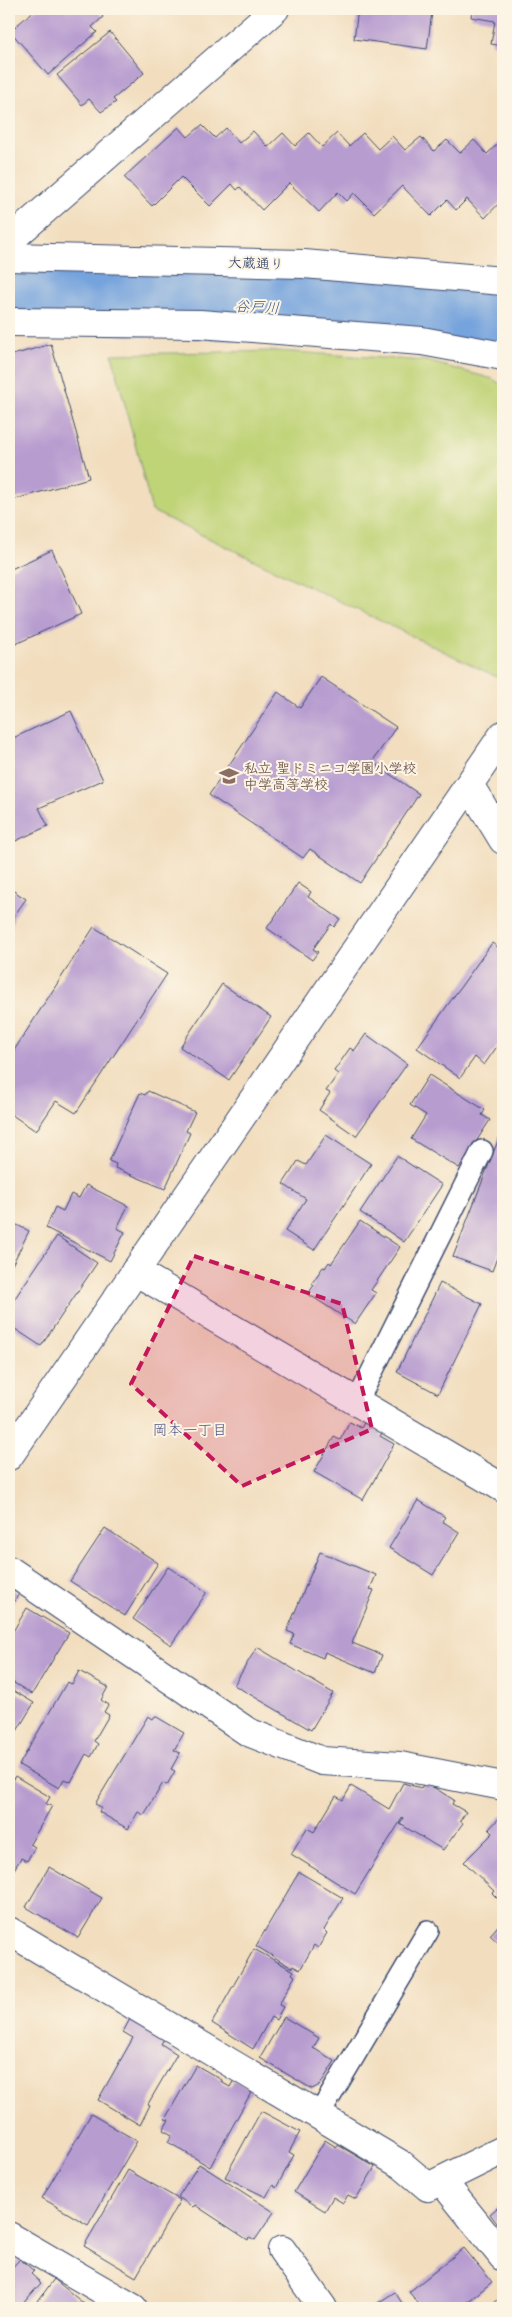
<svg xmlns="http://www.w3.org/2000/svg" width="512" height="2317" font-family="'Playpen Sans','Klee One',sans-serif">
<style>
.green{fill:#bfd377;stroke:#6d816a}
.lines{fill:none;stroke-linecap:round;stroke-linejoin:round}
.river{stroke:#74a3dd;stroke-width:68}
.building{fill:#b79cd0}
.service-casing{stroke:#3b496d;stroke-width:24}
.minor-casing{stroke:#3b496d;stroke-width:30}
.tertiary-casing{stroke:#3b496d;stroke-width:30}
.service{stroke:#fff;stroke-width:21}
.minor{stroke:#fff;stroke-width:28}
.tertiary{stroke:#fff;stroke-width:28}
.marked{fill:#c2185b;fill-opacity:0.2;stroke:#c2185b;stroke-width:4;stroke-dasharray:10 6;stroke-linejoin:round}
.labels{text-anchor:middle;stroke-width:4;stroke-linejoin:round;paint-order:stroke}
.street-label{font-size:14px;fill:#1b2f5e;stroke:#fcf5e5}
.education-label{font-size:14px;font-weight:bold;fill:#785e54;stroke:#fcf5e5;text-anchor:start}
.water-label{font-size:15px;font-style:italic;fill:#3a588a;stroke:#fcf5e5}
.neighbourhood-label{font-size:15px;fill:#525586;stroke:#fcf5e5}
</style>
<rect width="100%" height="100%" fill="#fcf5e5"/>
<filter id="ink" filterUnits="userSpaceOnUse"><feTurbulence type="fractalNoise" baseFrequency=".02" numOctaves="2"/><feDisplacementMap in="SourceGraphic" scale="10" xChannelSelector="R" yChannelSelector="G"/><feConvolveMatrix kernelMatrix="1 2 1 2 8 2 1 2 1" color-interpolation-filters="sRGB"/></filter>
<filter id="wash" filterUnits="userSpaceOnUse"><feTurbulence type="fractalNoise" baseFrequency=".0096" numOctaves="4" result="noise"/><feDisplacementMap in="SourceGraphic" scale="20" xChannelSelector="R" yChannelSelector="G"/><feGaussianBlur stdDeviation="1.12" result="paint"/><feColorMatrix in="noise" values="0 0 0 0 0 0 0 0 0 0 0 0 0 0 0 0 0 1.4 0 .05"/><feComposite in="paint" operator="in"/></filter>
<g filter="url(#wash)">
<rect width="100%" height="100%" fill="#f2debf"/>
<path class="green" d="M278 351 427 361 493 379 503 386V672L499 678 152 511 112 354Z"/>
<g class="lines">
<path class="river" d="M9 296 459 317 503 331"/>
</g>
<g id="blocks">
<g class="building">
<path d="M36 9H97L103 17 92 27 97 32 48 75 10 31Z"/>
<path d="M358 9H422L432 12 427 49 354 39Z"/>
<path d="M472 9H503V46L491 44 495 21 471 17Z"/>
<path d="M110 32 144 73 113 99 116 102 101 112 89 99 82 105 57 75Z"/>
<path d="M202 125 215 138 226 128 239 143 253 131 268 147 283 133 295 146 309 133 322 147 337 133 349 146 363 133 378 149 392 136 405 150 421 137 434 151 447 140 460 153 474 140 487 154 503 139V199L485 218 467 199 456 210 447 200 431 216 402 186 374 213 354 193 347 201 338 192 319 212 289 183 262 210 240 187 237 190 232 184 210 206 181 177 152 206 124 177 179 127 188 137Z"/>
<path d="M51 344 89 478 9 501V356Z"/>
<path d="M52 550 81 614 9 647V570Z"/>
<path d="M321 677 396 727 372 762 419 794 360 883 310 849 303 858 209 795 278 692 300 708Z"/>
<path d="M71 711 103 780 39 808 48 826 9 844V740Z"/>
<path d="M298 883 311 892 308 897 340 919 334 927 331 924 313 949 318 952 312 960 267 928Z"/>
<path d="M9 888 26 899 14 916 9 937Z"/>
<path d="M94 927 167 974 76 1113 56 1101 36 1131 9 1113V1058Z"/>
<path d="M492 943 503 951V1038L484 1065 475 1057 460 1078 417 1048Z"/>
<path d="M222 984 271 1017 229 1080 180 1047Z"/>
<path d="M366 1034 407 1064 356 1136 319 1110 330 1093 326 1091 338 1074 334 1071 350 1048 354 1051Z"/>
<path d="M429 1075 485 1110 482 1115 490 1120 459 1168 411 1139 426 1115 410 1105Z"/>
<path d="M148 1091 195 1112 186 1131 190 1133 165 1189 115 1168 116 1164 109 1161 140 1093 145 1095Z"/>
<path d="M326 1135 371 1164 314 1250 285 1231 306 1199 283 1184 298 1161 306 1165Z"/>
<path d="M499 1138 503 1140V1242L492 1271 453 1257Z"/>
<path d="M397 1156 442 1185 404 1242 360 1212Z"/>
<path d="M86 1185 128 1206 117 1228 125 1232 110 1261 46 1228 55 1207 63 1211 71 1194 79 1198Z"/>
<path d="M9 1221 29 1231 9 1271Z"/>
<path d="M360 1221 400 1247 371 1290 376 1293 355 1324 308 1294 314 1285 312 1283 323 1267 325 1268 329 1262 331 1264Z"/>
<path d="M57 1236 97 1263 41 1346 9 1325V1307Z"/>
<path d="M440 1283 482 1304 438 1394 397 1372Z"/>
<path d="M350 1422 361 1428 364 1423 382 1433 380 1436 394 1444 363 1500 314 1472 334 1437 340 1440Z"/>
<path d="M418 1500 445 1517 442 1521 459 1532 433 1575 389 1548Z"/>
<path d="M105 1528 158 1563 125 1616 70 1581Z"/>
<path d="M320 1552 376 1575 370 1589 374 1590 352 1643 382 1655 375 1673 325 1652 323 1658 290 1644 294 1634 287 1631Z"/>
<path d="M168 1567 207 1592 171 1645 133 1619Z"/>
<path d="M9 1588 19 1594 9 1609Z"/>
<path d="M27 1608 69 1633 32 1694 9 1680V1638Z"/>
<path d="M257 1647 333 1693 311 1730 234 1685Z"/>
<path d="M79 1671 108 1687 101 1700 108 1705 104 1712 109 1715 94 1741 98 1744 91 1757 86 1754 71 1782 64 1779 59 1788 19 1765 67 1682 72 1684Z"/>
<path d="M9 1688 34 1703 9 1744Z"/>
<path d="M148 1716 153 1719 155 1716 184 1733 174 1750 180 1753 171 1769 175 1771 167 1785 163 1783 144 1815 138 1812 128 1829 99 1812 101 1807 95 1804Z"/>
<path d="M15 1776 50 1797 46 1804 52 1806 30 1844 35 1847 27 1861 21 1858 10 1876 9 1787Z"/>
<path d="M425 1782 454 1800 452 1804 466 1812 460 1821 463 1823 443 1850 400 1824 404 1818 403 1817 355 1894 291 1854 307 1828 314 1832 336 1796 343 1800 351 1786 389 1809 403 1783 421 1788Z"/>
<path d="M503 1814V1904L492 1893 494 1891 464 1862 493 1833 489 1829Z"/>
<path d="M49 1867 102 1898 78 1938 26 1907Z"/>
<path d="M299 1872 343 1898 324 1930 327 1933 318 1948 314 1945 300 1970 293 1966 292 1968 256 1946Z"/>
<path d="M503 1920V1947L490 1935Z"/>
<path d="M254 1949 294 1971 292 1974 295 1976 279 2005 283 2007 276 2020 271 2017 253 2049 212 2023Z"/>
<path d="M131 2017 165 2037 161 2044 177 2054 148 2104 150 2105 140 2125 98 2100 133 2038 123 2032Z"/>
<path d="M284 2017 319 2038 313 2048 335 2061 320 2085 312 2089 260 2058Z"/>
<path d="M196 2065 222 2080 221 2082 230 2087 234 2080 253 2089 210 2167 168 2142 172 2135 163 2130 169 2120 165 2119Z"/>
<path d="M261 2111 300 2132 289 2152 294 2155 276 2188 273 2185 266 2197 225 2177Z"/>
<path d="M91 2114 137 2141 88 2225 42 2198Z"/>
<path d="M325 2140 336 2147 338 2145 375 2167 356 2199 348 2195 343 2203 333 2197 325 2211 294 2192Z"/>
<path d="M199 2164 274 2212 255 2240 249 2237 248 2240 195 2205 193 2207 178 2197Z"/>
<path d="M128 2170 180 2200 136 2277 84 2246Z"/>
<path d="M503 2203V2231L490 2214Z"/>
<path d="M464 2248 492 2282 460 2308H422L409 2292Z"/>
<path d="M20 2259 34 2271 31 2274 41 2283 19 2308H9V2271Z"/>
<path d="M54 2279 89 2308H33Z"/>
<path d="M395 2292 405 2308H370Z"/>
<path d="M500 2298 503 2301V2308H488Z"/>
</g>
</g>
</g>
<g filter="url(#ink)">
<use href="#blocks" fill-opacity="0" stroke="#3b496d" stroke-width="1"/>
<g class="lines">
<defs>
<g id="service">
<path d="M357 1402 482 1151"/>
<path d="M319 2115 428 1931"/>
</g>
<g id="minor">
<path d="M9 241 275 9"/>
<path d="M9 322 200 324 422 341 503 356"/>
<path d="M470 786 503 840"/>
<path d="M135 1271 503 1488"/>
<path d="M9 1456 503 735"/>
<path d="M9 1570 248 1732 322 1761 400 1766 503 1786"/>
<path d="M9 1931 402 2165 428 2187 503 2150"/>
<path d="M442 2181 503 2257"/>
<path d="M9 2236 133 2308"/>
<path d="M282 2250 323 2308"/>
</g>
<path id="tertiary" d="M9 257 304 264 503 281"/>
</defs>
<use href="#service" class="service-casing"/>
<use href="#minor" class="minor-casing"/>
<use href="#tertiary" class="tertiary-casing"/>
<use href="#service" class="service"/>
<use href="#minor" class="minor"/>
<use href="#tertiary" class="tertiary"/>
</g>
</g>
<path class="marked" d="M194 1256 342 1304 372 1429 242 1486 131 1384Z"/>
<defs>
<symbol id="school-bare" viewBox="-9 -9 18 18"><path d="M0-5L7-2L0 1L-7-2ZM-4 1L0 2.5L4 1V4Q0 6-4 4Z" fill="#8d6e63" stroke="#fcf5e5" stroke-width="2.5" paint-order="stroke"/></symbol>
</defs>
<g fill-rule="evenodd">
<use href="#school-bare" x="215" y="762" width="28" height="28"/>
</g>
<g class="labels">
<g class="street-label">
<text transform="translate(256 263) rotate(2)" y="5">大蔵通り</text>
</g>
<g class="education-label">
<text x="244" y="773">私立 聖ドミニコ学園小学校<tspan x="244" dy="16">中学高等学校</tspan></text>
</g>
<g class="water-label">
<text transform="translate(257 307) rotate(3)" y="5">谷戸川</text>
</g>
<g class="neighbourhood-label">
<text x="190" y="1435">岡本一丁目</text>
</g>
</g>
<rect width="512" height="2317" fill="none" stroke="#fcf5e5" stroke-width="30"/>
</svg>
